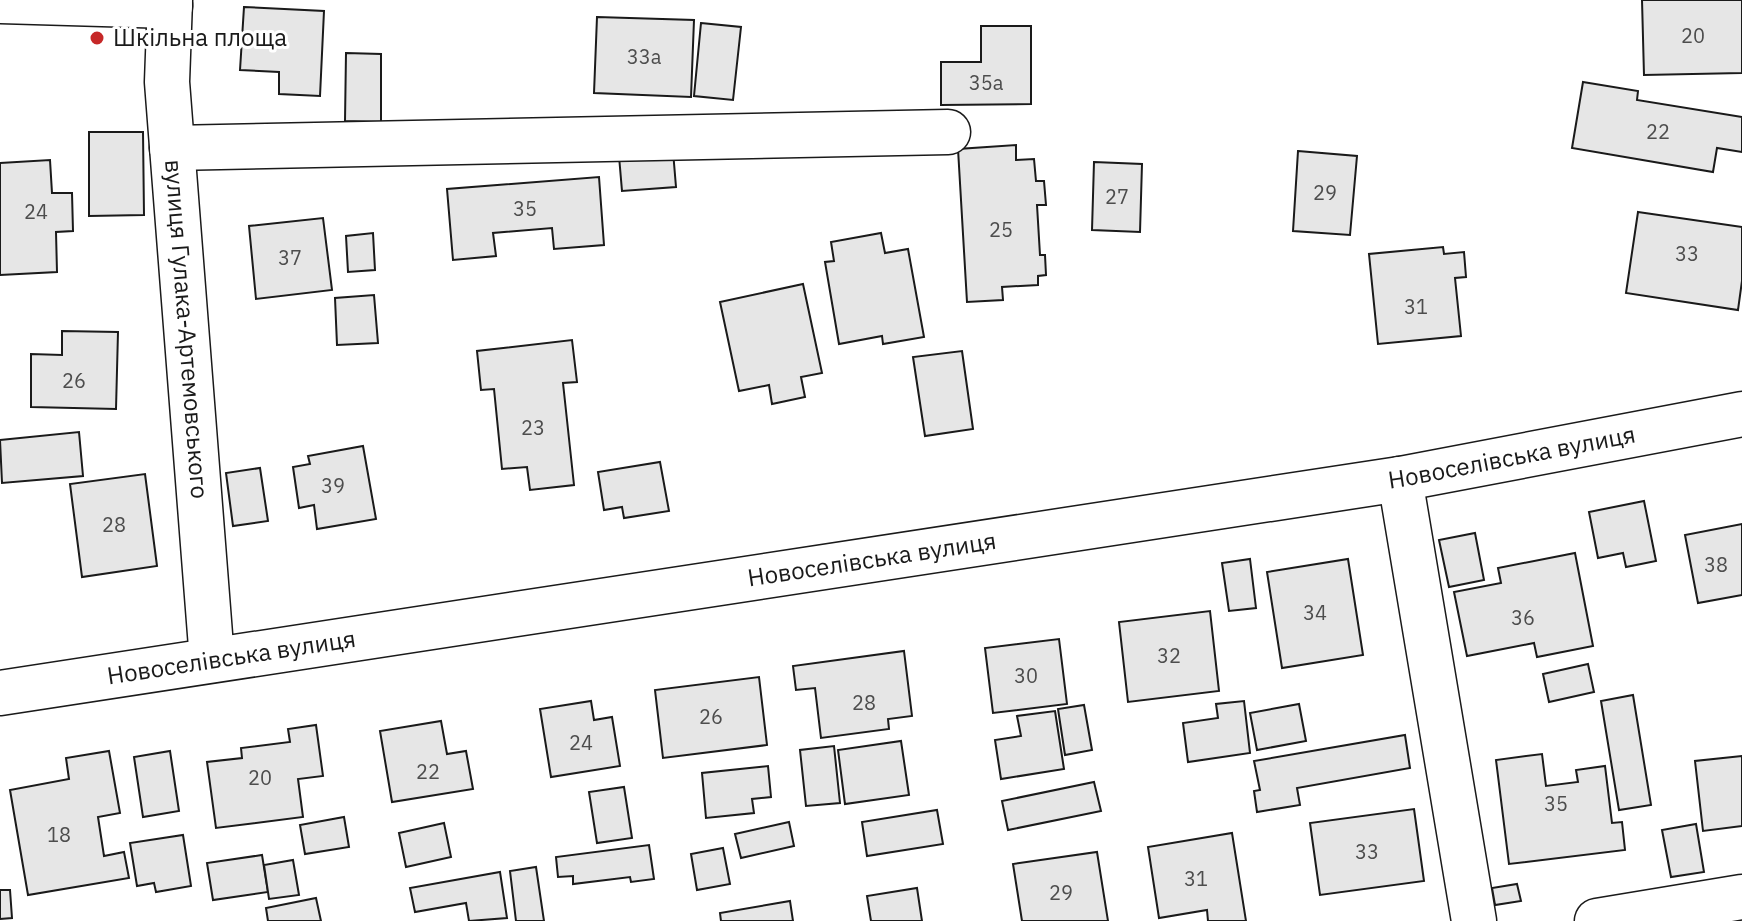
<svg xmlns="http://www.w3.org/2000/svg" width="1742" height="921" font-family="'IBM Plex Sans',sans-serif">
<style>
.building{fill:#e6e6e6;stroke:#1a1a1a;stroke-width:2}
.lines{fill:none;stroke-linecap:round;stroke-linejoin:round}
.minor-casing{stroke:#1a1a1a;stroke-width:47}
.minor{stroke:#fff;stroke-width:44}
.poi-dot{fill:#c62828;stroke:#fff;stroke-width:3}
.labels{text-anchor:middle;stroke-width:6;stroke-linejoin:round;paint-order:stroke}
.number-label{font-size:20px;fill:#4d4d4d}
.poi-label{font-size:24px;fill:#1a1a1a;stroke:#fff;text-anchor:start}
.street-label{font-size:24px;fill:#1a1a1a;stroke:#fff}
</style>
<rect width="100%" height="100%" fill="#fff"/>
<g class="building">
<path d="M1642 0H1742V73L1644 75Z"/>
<path d="M244 7 324 11 320 96 279 94V72L240 70Z"/>
<path d="M597 17 694 20 691 97 594 93Z"/>
<path d="M701 23 741 27 733 100 694 96Z"/>
<path d="M981 26H1031V104L941 105V62H981Z"/>
<path d="M346 53 381 54V122L345 121Z"/>
<path d="M1583 82 1638 91 1637 100 1742 117V152L1717 148 1713 172 1572 148Z"/>
<path d="M89 132H143L144 215 89 216Z"/>
<path d="M1016 145V160L1034 159 1036 181H1044L1046 205H1037L1040 255H1045L1046 275 1038 276V285L1002 287 1003 300 967 302 958 149Z"/>
<path d="M673 151 676 187 622 191 619 156Z"/>
<path d="M1298 151 1357 156 1350 235 1293 231Z"/>
<path d="M50 160 52 193H72L73 231 56 232 57 272 0 275V163Z"/>
<path d="M1094 162 1142 164 1140 232 1092 230Z"/>
<path d="M599 177 604 245 554 249 552 228 493 233 496 256 453 260 447 189Z"/>
<path d="M1638 212 1742 227V281L1738 310 1626 293Z"/>
<path d="M323 218 332 290 256 299 249 226Z"/>
<path d="M373 233 375 270 348 272 346 236Z"/>
<path d="M881 233 885 253 908 249 924 337 883 344 882 336 839 344 825 262 834 261 831 242Z"/>
<path d="M1443 247 1444 254 1464 252 1466 277 1455 278 1461 336 1378 344 1369 254Z"/>
<path d="M803 284 822 373 801 377 805 397 772 404 769 385 739 391 720 302Z"/>
<path d="M374 295 378 343 337 345 335 298Z"/>
<path d="M62 331 118 332 116 409 31 407V354L62 355Z"/>
<path d="M572 340 577 382 563 383 574 485 530 490 527 467 502 469 494 389 481 390 477 351Z"/>
<path d="M962 351 973 429 925 436 913 357Z"/>
<path d="M79 432 83 476 2 483 0 440Z"/>
<path d="M363 446 376 519 317 529 314 505 299 508 293 467 310 464 308 456Z"/>
<path d="M660 462 669 511 624 518 622 507 604 510 598 472Z"/>
<path d="M260 468 268 521 233 526 226 473Z"/>
<path d="M145 474 157 566 82 577 70 484Z"/>
<path d="M1644 501 1656 561 1626 567 1623 553 1598 558 1589 512Z"/>
<path d="M1742 524V595L1698 603 1685 535Z"/>
<path d="M1475 533 1484 580 1449 587 1439 540Z"/>
<path d="M1575 553 1593 646 1537 657 1534 643 1467 656 1454 592 1501 583 1498 568Z"/>
<path d="M1250 559 1256 608 1229 611 1222 563Z"/>
<path d="M1348 559 1363 655 1282 668 1267 572Z"/>
<path d="M1210 611 1219 691 1128 702 1119 622Z"/>
<path d="M1059 639 1067 704 993 713 985 648Z"/>
<path d="M904 651 912 716 888 719 889 729 821 738 815 688 796 690 793 666Z"/>
<path d="M1588 664 1594 692 1549 702 1543 674Z"/>
<path d="M759 677 767 745 663 758 655 690Z"/>
<path d="M1633 695 1651 805 1619 810 1601 701Z"/>
<path d="M591 701 594 720 612 717 620 766 551 777 540 709Z"/>
<path d="M1244 701 1250 753 1188 762 1183 723 1218 718 1216 704Z"/>
<path d="M1299 704 1306 741 1257 750 1250 713Z"/>
<path d="M1084 705 1092 750 1065 755 1058 709Z"/>
<path d="M1055 711 1064 769 1001 779 995 740 1021 736 1017 716Z"/>
<path d="M441 721 447 754 466 751 473 789 392 802 380 731Z"/>
<path d="M316 725 323 776 298 779 303 817 216 828 207 762 242 758 241 748 290 742 288 729Z"/>
<path d="M1405 735 1410 768 1297 788 1300 805 1257 812 1254 791 1260 790 1254 761Z"/>
<path d="M901 741 909 795 845 804 838 750Z"/>
<path d="M834 746 840 803 806 806 800 750Z"/>
<path d="M109 751 120 813 98 817 104 856 124 852 129 878 28 895 10 790 69 779 66 758Z"/>
<path d="M170 751 179 811 143 817 134 757Z"/>
<path d="M1542 754 1546 786 1578 782 1576 770 1605 766 1612 823 1622 822 1625 850 1509 864 1496 760Z"/>
<path d="M1742 756V826L1703 831 1695 761Z"/>
<path d="M768 766 771 797 752 799 754 813 706 818 702 773Z"/>
<path d="M1094 782 1101 811 1008 830 1002 801Z"/>
<path d="M624 787 632 838 597 843 589 792Z"/>
<path d="M1414 809 1424 881 1320 895 1310 823Z"/>
<path d="M937 810 943 844 867 856 862 822Z"/>
<path d="M344 817 349 847 305 854 300 825Z"/>
<path d="M789 822 794 846 741 858 735 834Z"/>
<path d="M444 823 451 857 406 867 399 833Z"/>
<path d="M1696 824 1704 872 1671 877 1662 830Z"/>
<path d="M1232 833 1246 921H1208L1207 910 1159 918 1148 847Z"/>
<path d="M183 835 191 886 156 892 154 883 137 886 130 843Z"/>
<path d="M649 845 654 879 631 882 630 877 573 884V876L558 877 556 857Z"/>
<path d="M723 848 730 884 697 890 691 854Z"/>
<path d="M1097 852 1108 921H1022L1013 864Z"/>
<path d="M262 855 268 892 213 900 207 863Z"/>
<path d="M293 860 299 895 269 899 264 865Z"/>
<path d="M536 867 544 921H516L510 871Z"/>
<path d="M500 872 507 918 469 921 466 903 415 912 410 888Z"/>
<path d="M1517 884 1521 901 1495 905 1492 888Z"/>
<path d="M917 888 922 921H871L867 896Z"/>
<path d="M0 890H10L12 918 0 919Z"/>
<path d="M316 898 321 921H268L266 908Z"/>
<path d="M790 901 793 921H721L720 913Z"/>
</g>
<g class="lines">
<defs>
<g id="minor">
<path id="s1" d="M170 0 167 82 212 660"/>
<path d="M0 1 170 6"/>
<path d="M172 148 948 132"/>
<path d="M1400 479 1474 921"/>
<path id="s2" d="M0 693 1400 479 1742 414"/>
<path d="M1597 921 1742 897"/>
</g>
</defs>
<use href="#minor" class="minor-casing"/>
<use href="#minor" class="minor"/>
</g>
<circle class="poi-dot" cx="97" cy="38" r="8"/>
<g class="labels">
<g class="number-label">
<text x="1693" y="43">20</text>
<text x="644" y="64">33а</text>
<text x="986" y="90">35а</text>
<text x="1658" y="139">22</text>
<text x="1325" y="200">29</text>
<text x="1117" y="204">27</text>
<text x="525" y="216">35</text>
<text x="36" y="219">24</text>
<text x="1001" y="237">25</text>
<text x="1687" y="261">33</text>
<text x="290" y="265">37</text>
<text x="1416" y="314">31</text>
<text x="74" y="388">26</text>
<text x="533" y="435">23</text>
<text x="333" y="493">39</text>
<text x="114" y="532">28</text>
<text x="1716" y="572">38</text>
<text x="1315" y="620">34</text>
<text x="1523" y="625">36</text>
<text x="1169" y="663">32</text>
<text x="1026" y="683">30</text>
<text x="864" y="710">28</text>
<text x="711" y="724">26</text>
<text x="581" y="750">24</text>
<text x="428" y="779">22</text>
<text x="260" y="785">20</text>
<text x="1556" y="811">35</text>
<text x="59" y="842">18</text>
<text x="1367" y="859">33</text>
<text x="1196" y="886">31</text>
<text x="1061" y="900">29</text>
</g>
<g class="poi-label">
<text x="113" y="46">Шкільна площа</text>
</g>
<g class="street-label">
<text dy="8" stroke="none"><textPath href="#s1" startOffset="330">вулиця Гулака-Артемовського</textPath></text>
<text dy="8" stroke="none"><textPath href="#s2" startOffset="1530">Новоселівська вулиця</textPath></text>
<text dy="8" stroke="none"><textPath href="#s2" startOffset="882">Новоселівська вулиця</textPath></text>
<text dy="8" stroke="none"><textPath href="#s2" startOffset="234">Новоселівська вулиця</textPath></text>
</g>
</g>
</svg>
